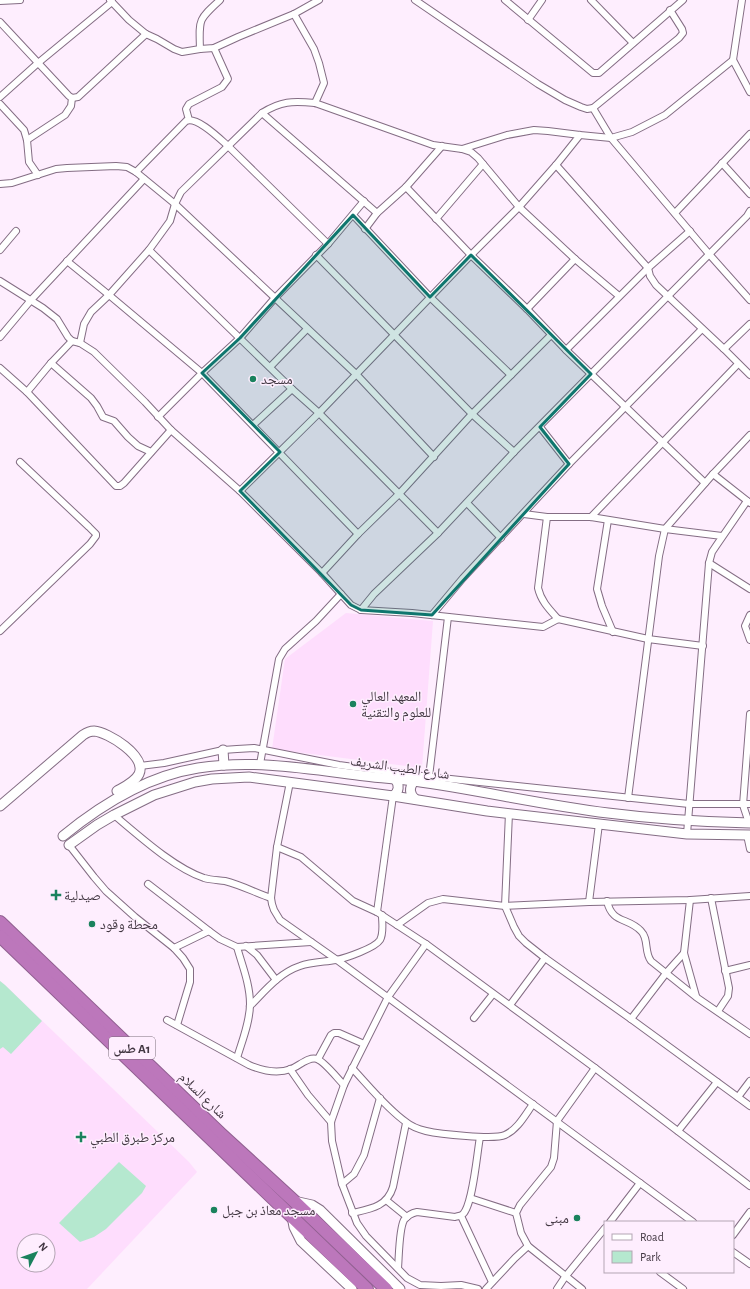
<svg xmlns="http://www.w3.org/2000/svg" width="750" height="1289" font-family="'Alegreya Sans','Noto Naskh Arabic',sans-serif">
<style>
.built{fill:#feddfd;fill-rule:evenodd}
.green{fill:#b5e8cf}
.lines{fill:none;stroke-linecap:round;stroke-linejoin:round}
.street-casing{stroke:#846d84;stroke-width:8}
.secondary-casing{stroke:#846d84;stroke-width:11}
.highway-casing{stroke:#916191;stroke-width:14}
.street{stroke:#fff;stroke-width:6}
.secondary{stroke:#fff;stroke-width:9}
.highway{stroke:#bc77bb;stroke-width:12}
.marked{fill:#0f766e;fill-opacity:0.2;stroke:#0f766e;stroke-width:3;stroke-linejoin:round}
.poi-dot{fill:#1a825d;stroke:#feeefe;stroke-width:1.5}
.labels{text-anchor:middle;stroke-width:3;stroke-linejoin:round;paint-order:stroke}
.shield{fill:#feeefe;stroke:#7a6e7a;stroke-width:1}
.shield-label{font-size:13px;font-weight:bold;fill:#423742}
.poi-label{font-size:14px;fill:#423742;stroke:#feeefe;text-anchor:start}
.street-label{font-size:14px;fill:#423742;stroke:#feeefe}
</style>
<rect width="100%" height="100%" fill="#feeefe"/>
<g class="built">
<path d="M346 613 433 621 422 768 272 749 285 659Z"/>
<path d="M0 981 5 985 189 1162 197 1172 87 1289H0ZM24 1241H48V1265H24Z"/>
</g>
<g class="green">
<path d="M0 981 5 985 42 1021 11 1054 3 1047 0 1049Z"/>
<path d="M119 1162 146 1186 142 1193 106 1229 94 1237 80 1242 59 1223Z"/>
</g>
<g class="lines">
<defs>
<g id="street">
<path d="M110 0 129 20 146 34 157 39 174 49 182 52 200 49 214 48 238 37 294 14 319 0"/>
<path d="M415 0 538 84 565 100 581 107 587 109 593 108"/>
<path d="M505 0 593 73H599L683 0"/>
<path d="M591 0 633 43"/>
<path d="M742 0 733 60 750 92"/>
<path d="M0 1 20 0"/>
<path d="M670 10 682 29 683 33 679 38 593 108 611 138 709 254 750 300"/>
<path d="M294 14 314 49 319 63 324 83 315 103"/>
<path d="M528 20 542 0"/>
<path d="M0 22 69 96 72 98 78 97 146 34"/>
<path d="M200 49C199 19 198 20 220 0"/>
<path d="M0 97 38 63 112 2"/>
<path d="M0 104 24 130 27 140 29 162 38 175"/>
<path d="M262 113 377 213"/>
<path d="M189 120 186 109 189 104 222 87 228 79 214 48"/>
<path d="M27 140 65 115 71 106 72 98"/>
<path d="M462 149 471 152 478 158 519 207 575 259 619 296"/>
<path d="M722 163 750 194"/>
<path d="M556 165 648 268 650 276 656 285 724 349 750 375"/>
<path d="M136 172 186 121C197 116 220 139 228 146L328 244"/>
<path d="M0 184 12 183 56 169 67 168 116 166 127 167 136 172 175 204 357 375 434 457"/>
<path d="M406 187 471 255 527 309 566 350 705 483"/>
<path d="M675 213 750 134"/>
<path d="M353 215 430 297 511 375"/>
<path d="M436 219 483 164"/>
<path d="M365 229 377 213 406 187 442 146"/>
<path d="M0 250 16 231"/>
<path d="M149 250 292 389 319 413 438 533"/>
<path d="M316 255 472 414 514 452"/>
<path d="M67 261 109 295 202 373 358 534"/>
<path d="M0 281 43 308 57 319 68 337 72 341 80 343 94 352 145 402 171 430 240 491 322 573 351 605 361 610 374 594 438 533 514 452 747 216 750 211"/>
<path d="M527 309 575 259"/>
<path d="M0 337 31 300 144 179"/>
<path d="M80 343 84 324 91 312 109 295 149 250 170 221 175 204 181 192 262 113C281 101 292 101 315 103L433 145 462 149 507 135 534 130 548 131 580 135 611 138 632 132 665 115 733 60"/>
<path d="M724 349 750 324"/>
<path d="M566 350 648 268 690 231"/>
<path d="M51 363 91 398 97 406 103 417 114 421 128 437 138 446 151 452"/>
<path d="M270 367 307 329"/>
<path d="M0 368 27 392 116 486H120L124 483 171 430"/>
<path d="M27 392 51 363 72 341"/>
<path d="M158 417 202 373 240 338 274 299 328 244 364 201"/>
<path d="M253 425 292 389"/>
<path d="M540 427 569 464"/>
<path d="M713 474 750 503"/>
<path d="M240 491 319 413 471 255 519 207 556 165 580 135"/>
<path d="M467 503 501 538"/>
<path d="M524 514 547 517H591L665 529 722 536"/>
<path d="M547 517 538 588C541 601 549 609 558 619"/>
<path d="M591 517 738 364"/>
<path d="M608 520 597 589 602 606 613 632"/>
<path d="M709 563 750 589"/>
<path d="M322 573 358 534 399 494 472 414 551 335"/>
<path d="M361 610 412 613 543 627 558 619 648 639 703 646"/>
<path d="M432 615 463 578 569 464 702 329"/>
<path d="M750 615 745 626 750 640"/>
<path d="M0 631 90 544 96 536V534L89 527 20 462"/>
<path d="M260 764 279 659 285 649 316 621 341 594"/>
<path d="M140 766 164 763 223 750 237 749 254 748 339 765 413 775 689 804H750"/>
<path d="M429 777 448 617"/>
<path d="M290 782 277 847 271 898 272 904 274 910 280 920 337 960 693 1222"/>
<path d="M628 798 659 556 665 529 713 474 750 435"/>
<path d="M509 813 505 906 514 927 519 936 526 943 545 958 631 1019 750 1106"/>
<path d="M114 815C138 835 174 868 204 878 211 880 218 880 225 881 241 885 256 893 271 898"/>
<path d="M749 823 743 805 750 714"/>
<path d="M687 834 709 563 712 552 716 546 747 501"/>
<path d="M747 835 750 849"/>
<path d="M69 845 94 877 106 891 135 917 174 948 183 958 190 969V982L177 1025"/>
<path d="M277 847 301 857 353 901 377 912 426 944 595 1068 750 1186"/>
<path d="M148 884 209 931"/>
<path d="M711 898 729 988 728 996 718 1011"/>
<path d="M607 901C612 924 628 917 641 931 649 939 644 952 651 961L696 997 750 1034"/>
<path d="M589 902 599 824"/>
<path d="M377 912 393 796"/>
<path d="M397 925 428 903 443 899 505 906 589 902 690 900 750 896"/>
<path d="M426 944 388 997 344 1085 331 1122 332 1141 342 1184 357 1223 366 1236 407 1278 420 1285 441 1286 461 1285 478 1289"/>
<path d="M246 946 257 955 276 980"/>
<path d="M237 947C242 965 250 984 250 1004 250 1022 242 1041 237 1058"/>
<path d="M174 948 209 931 220 939 237 947 311 942"/>
<path d="M684 953 696 996"/>
<path d="M725 971 750 965"/>
<path d="M510 1005 545 958"/>
<path d="M250 1006C265 991 279 973 300 966 311 962 324 962 336 960 346 958 375 948 380 940 384 933 382 923 382 915"/>
<path d="M474 1018 493 994"/>
<path d="M631 1019 667 972 684 953 690 900"/>
<path d="M167 1020 249 1065C263 1071 277 1074 291 1069 299 1066 309 1056 317 1059 325 1062 337 1078 344 1085"/>
<path d="M318 1059 331 1035 334 1033H339L364 1044"/>
<path d="M352 1068C368 1085 387 1109 406 1122 412 1127 418 1129 426 1131 439 1134 494 1140 505 1135 518 1129 525 1115 533 1104"/>
<path d="M290 1069 308 1095 331 1122"/>
<path d="M738 1097 750 1081"/>
<path d="M678 1131 717 1082"/>
<path d="M342 1184 354 1174 364 1155 380 1098"/>
<path d="M470 1198 516 1213"/>
<path d="M386 1200 407 1217"/>
<path d="M352 1213C370 1209 387 1207 393 1187L406 1123"/>
<path d="M461 1216 492 1282"/>
<path d="M610 1222 640 1183"/>
<path d="M733 1235 750 1212"/>
<path d="M733 1252 750 1264"/>
<path d="M398 1268C399 1257 399 1229 404 1220 407 1216 412 1213 417 1212L455 1217C458 1216 461 1216 463 1214 473 1204 477 1153 480 1137"/>
<path d="M660 1272 683 1289"/>
<path d="M486 1289 515 1258 528 1246"/>
<path d="M557 1289 565 1277 605 1228"/>
<path d="M582 1289 528 1246 521 1233 516 1213 520 1205 551 1167 554 1158 557 1121 595 1068"/>
</g>
<g id="secondary">
<path d="M223 750 224 765"/>
<path d="M414 781C409 788 409 793 415 799"/>
<path d="M393 796C399 792 400 785 395 779"/>
<path d="M0 806 83 735C86 733 90 731 94 731 108 732 147 756 139 774 135 782 124 787 117 791"/>
<path d="M63 836C102 804 147 776 198 768 254 759 309 769 365 776 381 778 398 779 414 781 479 790 543 805 608 813 655 819 703 822 750 823"/>
<path d="M69 845 97 825 114 815 154 795 195 782 212 779 249 777 393 796 487 811 599 824 687 834 750 835"/>
<path d="M294 1201 312 1205 320 1210 400 1289"/>
<path d="M292 1216 294 1227 301 1241 352 1289"/>
</g>
<g id="highway">
<path d="M0 922 221 1134 294 1201 386 1289"/>
<path d="M0 936 367 1289"/>
</g>
</defs>
<use href="#street" class="street-casing"/>
<use href="#secondary" class="secondary-casing"/>
<use href="#highway" class="highway-casing"/>
<use href="#street" class="street"/>
<use href="#secondary" class="secondary"/>
<use href="#highway" class="highway"/>
</g>
<path class="marked" d="M353 215 430 297 471 255 591 374 540 427 569 464 432 615 361 610 351 605 240 491 280 452 202 373 240 338Z"/>
<g class="poi-dot">
<circle cx="253" cy="379" r="4"/>
<circle cx="353" cy="704" r="4"/>
<path d="M54 889h4v4h4v4h-4v4h-4v-4h-4v-4h4z"/>
<circle cx="92" cy="924" r="4"/>
<path d="M79 1131h4v4h4v4h-4v4h-4v-4h-4v-4h4z"/>
<circle cx="214" cy="1210" r="4"/>
<circle cx="577" cy="1218" r="4"/>
</g>
<g class="labels">
<rect class="shield" x="109" y="1037" width="46" height="22" rx="3"/>
<g class="shield-label">
<text x="132" y="1053">طس A1</text>
</g>
<g class="poi-label">
<text x="261" y="384">مسجد</text>
<text x="361" y="701">المعهد العالي<tspan x="361" dy="16">للعلوم والتقنية</tspan></text>
<text x="64" y="900">صيدلية</text>
<text x="100" y="929">محطة وقود</text>
<text x="90" y="1142">مركز طبرق الطبي</text>
<text x="222" y="1215">مسجد معاذ بن جبل</text>
<text x="569" y="1223" text-anchor="end">مبنى</text>
</g>
<g class="street-label">
<text transform="translate(400 767) rotate(8)" y="5">شارع الطيب الشريف</text>
<text transform="translate(203 1095) rotate(44)" y="5">شارع السلام</text>
</g>
</g>
<rect x="604" y="1221" width="130" height="52" fill="#feeefe" stroke="#b3a5b3"/>
<rect x="612" y="1234" width="20" height="6" fill="#ffffff" stroke="#b3a5b3"/>
<text x="640" y="1241" font-size="12" fill="#423742">Road</text>
<rect x="612" y="1251" width="20" height="12" fill="#b5e8cf" stroke="#b3a5b3"/>
<text x="640" y="1261" font-size="12" fill="#423742">Park</text>
<g transform="translate(36 1253) rotate(49)"><circle r="19" fill="#feeefe" stroke="#b3a5b3"/>
<path d="M0-3L7 15L0 10L-7 15Z" fill="#1a825d"/>
<text y="-6" font-size="11" font-weight="bold" text-anchor="middle" fill="#423742">N</text>
</g>
</svg>
